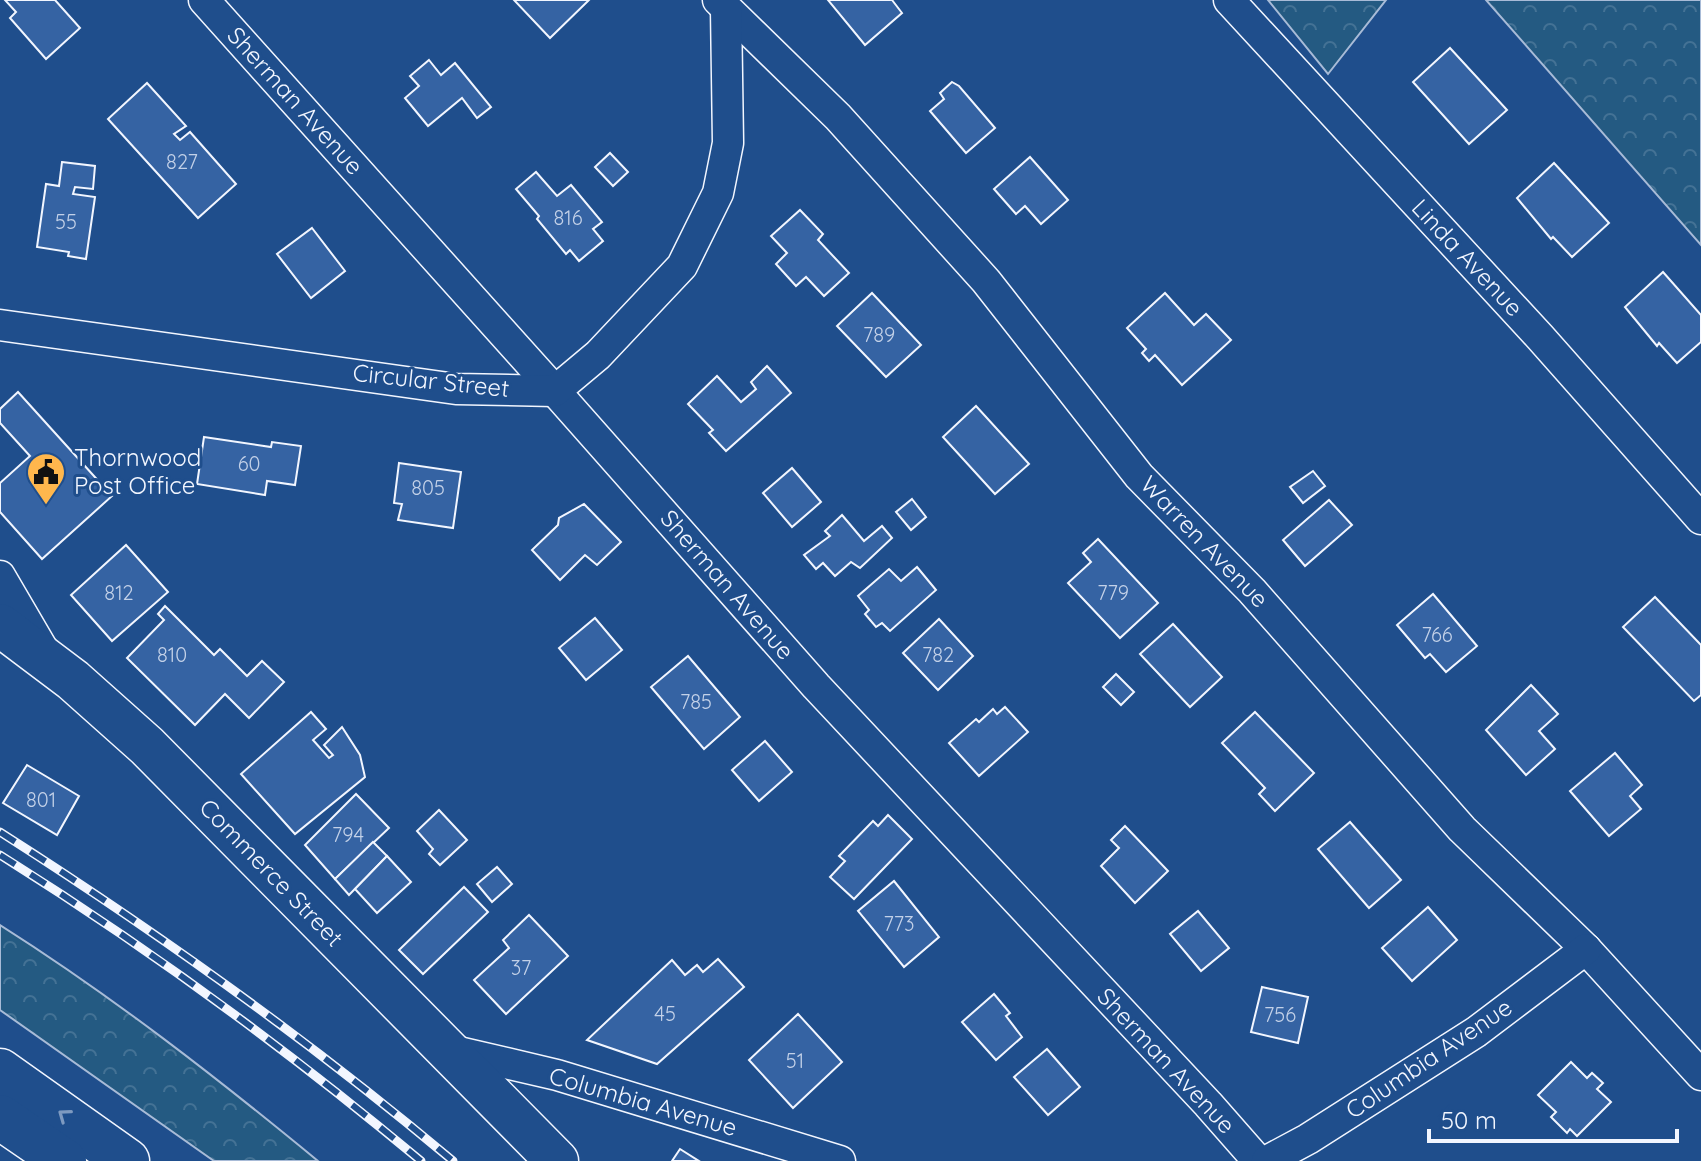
<svg xmlns="http://www.w3.org/2000/svg" width="1701" height="1161" font-family="Quicksand,sans-serif">
<style>
.forest{fill:url(#forest-crowns);stroke:#a8bbd7;stroke-width:2}
.building{fill:#3563a3;stroke:#f2f6ff;stroke-width:2}
.lines{fill:none;stroke-linecap:round;stroke-linejoin:round}
.street-casing{stroke:#f2f6ff;stroke-width:33}
.secondary-casing{stroke:#f2f6ff;stroke-width:45}
.highway-casing{stroke:#f2f6ff;stroke-width:47}
.street{stroke:#1f4e8c;stroke-width:30}
.secondary{stroke:#1f4e8c;stroke-width:42}
.highway{stroke:#1f4e8c;stroke-width:44}
.rail-casing{stroke:#f2f6ff;stroke-width:9}
.rail{stroke:#1f4e8c;stroke-width:6;stroke-dasharray:18;stroke-linecap:butt}
.oneway{stroke:#7e9ac0}
.labels{text-anchor:middle;stroke-width:6;stroke-linejoin:round;paint-order:stroke}
.number-label{font-size:20px;fill:#c3d1e8}
.street-label{font-size:24px;fill:#f2f6ff;stroke:#1f4e8c}
.poi-label{font-size:24px;fill:#f2f6ff;stroke:#1f4e8c;text-anchor:start}
</style>
<defs>
<pattern id="forest-crowns" width="20" height="18" patternUnits="userSpaceOnUse" patternTransform="scale(2)"><rect width="20" height="18" fill="#245a82"/><path d="M2 6a3 3 0 1 1 6 0M12 15a3 3 0 1 1 6 0" fill="none" stroke="#447295"/></pattern>
</defs>
<rect width="100%" height="100%" fill="#1f4e8c"/>
<g class="forest">
<path d="M1268 0H1386L1328 74Z"/>
<path d="M1486 0H1701V245Z"/>
<path d="M0 925C112 996 216 1077 318 1161H214L0 1010Z"/>
</g>
<g class="building">
<path d="M5 0H55L80 28 46 59 10 18 16 12Z"/>
<path d="M514 0H589L550 38Z"/>
<path d="M828 0H892L902 13 865 45Z"/>
<path d="M1450 48 1507 110 1469 144 1413 82Z"/>
<path d="M429 60 441 75 455 63 491 107 477 118 462 98 428 126 405 98 419 86 410 76Z"/>
<path d="M952 82 959 86 995 128 966 153 930 111 944 99 940 93Z"/>
<path d="M147 83 186 126 174 134 180 140 190 132 236 184 198 218 108 119Z"/>
<path d="M610 153 628 172 613 186 595 167Z"/>
<path d="M1030 157 1068 200 1041 224 1025 206 1016 214 994 189Z"/>
<path d="M62 162 95 166 93 189 75 187 73 194 95 197 86 259 68 256 69 252 37 247 46 184 59 186Z"/>
<path d="M1554 163 1609 223 1572 257 1553 237 1551 239 1517 198Z"/>
<path d="M536 172 557 196 571 185 602 222 593 229 603 241 579 261 570 250 566 254 537 219 539 216 516 189Z"/>
<path d="M800 210 823 234 818 240 849 273 824 296 806 277 796 286 776 264 787 253 771 236Z"/>
<path d="M312 228 345 271 311 298 277 254Z"/>
<path d="M1663 272 1701 315V342L1677 363 1659 343 1657 346 1625 307Z"/>
<path d="M872 293 921 345 886 377 837 326Z"/>
<path d="M1165 293 1194 325 1206 314 1231 340 1182 385 1155 355 1149 361 1142 353 1146 349 1127 328Z"/>
<path d="M767 366 791 393 726 451 709 433 713 430 688 404 717 376 741 402 756 389 751 382Z"/>
<path d="M18 392 112 496 42 559 0 512V483L30 456 0 423V409Z"/>
<path d="M976 406 1029 464 995 494 943 437Z"/>
<path d="M204 437 271 447 272 442 301 446 295 485 267 481 265 495 197 484Z"/>
<path d="M399 463 461 472 453 528 398 520 402 504 394 503Z"/>
<path d="M792 468 821 502 792 527 763 493Z"/>
<path d="M1313 471 1325 486 1303 503 1290 487Z"/>
<path d="M912 499 926 517 911 530 896 512Z"/>
<path d="M1329 500 1352 525 1305 566 1283 540Z"/>
<path d="M584 504 621 542 597 565 585 555 560 580 532 550 558 525 559 518Z"/>
<path d="M842 515 864 541 882 526 892 538 860 568 851 562 835 576 823 563 816 569 804 555 830 536 825 531Z"/>
<path d="M1098 539 1158 603 1120 638 1068 583 1091 562 1083 553Z"/>
<path d="M126 545 168 592 112 641 71 595Z"/>
<path d="M917 567 936 590 890 631 882 623 876 627 865 614 869 610 858 596 889 569 901 581Z"/>
<path d="M1433 594 1477 646 1446 672 1430 654 1425 658 1397 625Z"/>
<path d="M1655 597 1701 645V695L1694 701 1623 627Z"/>
<path d="M165 606 214 655 220 649 247 676 262 661 284 682 249 718 225 694 195 725 127 658 164 620 158 614Z"/>
<path d="M595 618 622 650 586 680 559 648Z"/>
<path d="M939 619 973 656 938 690 903 653Z"/>
<path d="M1173 624 1222 677 1190 707 1140 654Z"/>
<path d="M688 656 740 717 704 749 651 687Z"/>
<path d="M1116 674 1134 692 1121 705 1103 687Z"/>
<path d="M1531 685 1558 714 1539 731 1555 749 1526 775 1486 730Z"/>
<path d="M1005 707 1028 732 979 776 949 743 976 719 979 722 993 709 997 714Z"/>
<path d="M311 712 326 729 313 740 329 758 333 755 324 745 342 727 360 755 365 777 295 834 241 774Z"/>
<path d="M1255 712 1314 773 1275 811 1259 794 1265 788 1222 743Z"/>
<path d="M765 741 792 772 759 801 732 770Z"/>
<path d="M1615 753 1642 785 1630 796 1641 809 1609 836 1570 791Z"/>
<path d="M27 765 79 796 57 835 3 803Z"/>
<path d="M356 794 389 828 335 879 305 845Z"/>
<path d="M439 810 467 840 440 865 429 854 433 849 417 831Z"/>
<path d="M888 815 912 839 854 899 830 877 845 861 839 856 873 821 878 826Z"/>
<path d="M1350 822 1401 880 1369 908 1318 849Z"/>
<path d="M1125 826 1168 871 1135 903 1101 866 1119 848 1111 840Z"/>
<path d="M373 842 387 856 349 895 335 879Z"/>
<path d="M387 856 411 882 377 913 355 889Z"/>
<path d="M497 867 512 884 492 902 477 884Z"/>
<path d="M894 881 939 937 904 967 858 911Z"/>
<path d="M464 887 488 912 423 974 399 950Z"/>
<path d="M1428 907 1457 940 1412 981 1382 948Z"/>
<path d="M1198 911 1229 948 1201 971 1170 934Z"/>
<path d="M529 915 568 956 506 1014 474 980 509 948 503 940Z"/>
<path d="M718 959 744 987 657 1064 587 1040 672 960 685 975 697 965 703 972Z"/>
<path d="M1262 987 1308 997 1298 1043 1251 1032Z"/>
<path d="M994 994 1010 1013 1006 1016 1022 1037 996 1060 962 1022Z"/>
<path d="M798 1014 842 1062 793 1108 749 1060Z"/>
<path d="M1047 1049 1080 1087 1048 1115 1014 1077Z"/>
<path d="M1571 1062 1587 1078 1592 1073 1603 1083 1597 1089 1611 1102 1577 1136 1570 1129 1567 1133 1551 1117 1556 1112 1538 1095Z"/>
<path d="M680 1149 699 1161H672Z"/>
</g>
<g class="lines">
<defs>
<g id="street">
<path d="M204 0 555 391 816 686 1208 1104 1258 1161"/>
<path d="M718 0 838 117 986 281 1139 476 1252 591 1462 829 1586 949 1701 1075"/>
<path d="M1229 0 1540 337 1701 519"/>
<path d="M0 325 456 389 555 391 598 355 682 266 718 193 728 143 726 9 722 0"/>
<path d="M0 576 45 653"/>
<path d="M446 1049 557 1075 840 1161"/>
<path d="M1267 1161 1308 1139 1476 1032 1586 949"/>
</g>
<path id="secondary" d="M0 625 73 680 147 746 557 1161"/>
<g id="highway">
<path d="M0 1071 127 1161"/>
<path d="M0 1117 64 1161"/>
</g>
</defs>
<use href="#street" class="street-casing"/>
<use href="#secondary" class="secondary-casing"/>
<use href="#highway" class="highway-casing"/>
<use href="#street" class="street"/>
<use href="#secondary" class="secondary"/>
<use href="#highway" class="highway"/>
<defs>
<g id="rail">
<path d="M0 832C157 932 310 1041 453 1161"/>
<path d="M0 855C147 947 288 1050 421 1161"/>
</g>
</defs>
<use href="#rail" class="rail-casing"/>
<use href="#rail" class="rail"/>
</g>
<defs><path id="oneway-chevron" d="M-2-3.5L2.5 0L-2 3.5" fill="none" stroke-width="1.6" stroke-linecap="round" stroke-linejoin="round" transform="scale(2)"/></defs>
<use class="oneway" href="#oneway-chevron" transform="translate(64 1115) rotate(-144)"/>
<defs>
<symbol id="civic-pin" viewBox="-11 -11 22 30"><path d="M0 17L-7.5 6A9.5 9.5 0 1 1 7.5 6Z" fill="#ffb74d" stroke="#1f4e8c"/><path d="M-.6-6.5H3V-4.5H.6V-3L4-1V1h2V6H-6V1h2V-1L-.6-3ZM-1.2 2.5V6h2.4V2.5Z" fill="#111"/></symbol>
</defs>
<g fill-rule="evenodd">
<use href="#civic-pin" x="24" y="450" width="44" height="60"/>
</g>
<g class="labels">
<g class="number-label">
<text x="182" y="169">827</text>
<text x="568" y="225">816</text>
<text x="66" y="229">55</text>
<text x="879" y="342">789</text>
<text x="249" y="471">60</text>
<text x="428" y="495">805</text>
<text x="119" y="600">812</text>
<text x="1113" y="600">779</text>
<text x="1437" y="642">766</text>
<text x="172" y="662">810</text>
<text x="938" y="662">782</text>
<text x="696" y="709">785</text>
<text x="41" y="807">801</text>
<text x="348" y="842">794</text>
<text x="899" y="931">773</text>
<text x="521" y="975">37</text>
<text x="665" y="1021">45</text>
<text x="1280" y="1022">756</text>
<text x="795" y="1068">51</text>
</g>
<g class="street-label">
<text transform="translate(295 101) rotate(48)" y="8">Sherman Avenue</text>
<text transform="translate(1467 258) rotate(47)" y="8">Linda Avenue</text>
<text transform="translate(431 381) rotate(6)" y="8">Circular Street</text>
<text transform="translate(1204 542) rotate(46)" y="8">Warren Avenue</text>
<text transform="translate(727 585) rotate(49)" y="8">Sherman Avenue</text>
<text transform="translate(271 873) rotate(46)" y="8">Commerce Street</text>
<text transform="translate(1429 1059) rotate(-34)" y="8">Columbia Avenue</text>
<text transform="translate(1166 1061) rotate(47)" y="8">Sherman Avenue</text>
<text transform="translate(643 1102) rotate(16)" y="8">Columbia Avenue</text>
</g>
<g class="poi-label">
<text x="74" y="466">Thornwood<tspan x="74" dy="28">Post Office</tspan></text>
</g>
</g>
<path d="M1429 1129v12h248v-12" fill="none" stroke="#f2f6ff" stroke-width="4"/>
<text x="1441" y="1129" font-size="24" fill="#f2f6ff" stroke="#1f4e8c" stroke-width="6" paint-order="stroke">50 m</text>
</svg>
